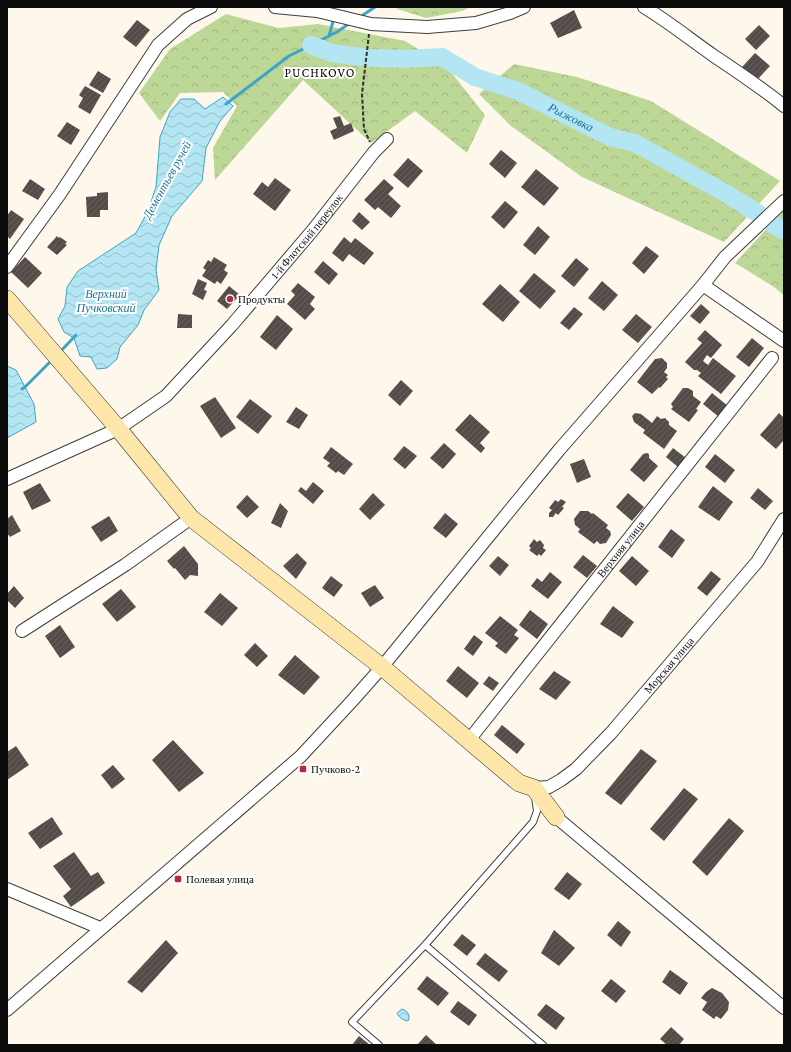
<svg xmlns="http://www.w3.org/2000/svg" width="791" height="1052" font-family="'Crimson Pro',serif">
<style>
.forest{fill:url(#forest-crowns)}
.water{fill:url(#water-waves);stroke:#3da5c7}
.lines{fill:none;stroke-linecap:round;stroke-linejoin:round}
.stream{stroke:#3da5c7;stroke-width:3}
.river{stroke:#b3e5f3;stroke-width:18}
.building{fill:url(#building-hatch)}
.lane-casing{stroke:#3f3f3f;stroke-width:8}
.street-casing{stroke:#3f3f3f;stroke-width:14}
.secondary-casing{stroke:#2e2e2e;stroke-width:18}
.path{stroke:#2e2e2e;stroke-width:2;stroke-dasharray:4 2;stroke-linecap:butt}
.lane{stroke:#fff;stroke-width:6}
.street{stroke:#fff;stroke-width:12}
.secondary{stroke:#fce6aa;stroke-width:17}
.poi-dot{fill:#b62a46;stroke:#fff;stroke-width:1.5}
.labels{text-anchor:middle;stroke-width:4;stroke-linejoin:round;paint-order:stroke}
.street-label{font-size:11px;fill:#0c0c0c;stroke:#fff}
.poi-label{font-size:11px;fill:#0c0c0c;stroke:#fff;text-anchor:start}
.water-label{font-size:12px;font-style:italic;fill:#1b7498;stroke:#fff}
.quarter-label{font-size:13px;letter-spacing:1px;fill:#0c0c0c;stroke:#fff}
</style>
<defs>
<pattern id="forest-crowns" width="20" height="18" patternUnits="userSpaceOnUse"><rect width="20" height="18" fill="#bdd797"/><path d="M2 6a3 3 0 1 1 6 0M12 15a3 3 0 1 1 6 0" fill="none" stroke="#a1b781"/></pattern>
<pattern id="water-waves" width="16" height="10" patternUnits="userSpaceOnUse"><rect width="16" height="10" fill="#b3e5f3"/><path d="M0 5q4-4 8 0t8 0" fill="none" stroke="#99c3cf"/></pattern>
<pattern id="building-hatch" width="6" height="6" patternUnits="userSpaceOnUse"><rect width="6" height="6" fill="#544c49"/><path d="M-1 1l2-2M0 6l6-6M5 7l2-2" fill="none" stroke="#68615f"/></pattern>
</defs>
<rect width="100%" height="100%" fill="#fef8ec"/>
<g class="forest">
<path d="M398 7H471L462 11 426 18 397 9Z"/>
<path d="M226 14 279 28 318 24 405 41 447 67 485 115 467 153 415 111 371 143 303 80 215 180 213 148 237 106 223 92 180 93 160 121 139 93 170 49Z"/>
<path d="M514 64 577 77 651 101 780 181 724 242 582 177 511 126 479 94Z"/>
<path d="M784 210V295L774 287 735 263Z"/>
</g>
<g class="water">
<path d="M223 97 233 106 220 121 206 148 202 181 172 216 159 245 156 270 159 290 144 310 138 325 120 347 117 359 107 368 97 369 91 357 80 356 74 338 64 332 58 319 65 306 67 287 78 271 136 233 148 211 156 187 160 137 170 112 181 99H194L205 109Z"/>
<path d="M7 366 16 370 34 404 36 422 7 438Z"/>
<path d="M402 1009C407 1010 411 1016 408 1021 403 1020 399 1018 397 1013Z"/>
</g>
<g class="lines">
<g class="stream">
<path d="M360 17 375 7"/>
<path d="M329 36 334 18"/>
<path d="M226 104 289 56 337 32 350 23"/>
<path d="M59 353 76 335"/>
<path d="M22 389 25 387 52 360"/>
</g>
<g class="river">
<path d="M311 45 332 53 361 57"/>
<path id="s1" d="M372 58 405 59 442 57 475 77 518 91 610 137 635 143 727 194 759 214"/>
<path d="M773 224 784 231"/>
</g>
</g>
<g class="building">
<path d="M574 10 582 28 558 38 550 23Z"/>
<path d="M137 20 150 30 136 47 123 37Z"/>
<path d="M759 25 770 36 756 50 745 39Z"/>
<path d="M755 53 770 66 756 81 742 67Z"/>
<path d="M98 71 111 79 103 93 89 85Z"/>
<path d="M85 86 101 95 90 114 78 107 83 98 79 95Z"/>
<path d="M340 116 344 126 351 123 354 131 334 140 330 131 337 128 333 118Z"/>
<path d="M67 122 80 130 71 145 57 136Z"/>
<path d="M501 150 517 163 505 178 489 164Z"/>
<path d="M408 158 423 171 408 188 393 175Z"/>
<path d="M536 169 559 188 544 206 521 187Z"/>
<path d="M275 178 291 190 275 211 253 194 262 182 268 187Z"/>
<path d="M30 179 45 189 38 200 22 191Z"/>
<path d="M384 179 394 188 388 194 401 206 391 218 378 207 375 210 364 200Z"/>
<path d="M108 192V210H100V217H87L86 197 97 196V193Z"/>
<path d="M505 201 518 212 504 229 491 217Z"/>
<path d="M11 210 24 219 10 239 7 236V216Z"/>
<path d="M359 212 370 222 362 230 352 221Z"/>
<path d="M538 226 550 237 535 255 523 245Z"/>
<path d="M57 236 59 238 60 237 67 242 65 244 67 245 57 255 47 247Z"/>
<path d="M344 237 351 243 355 238 374 253 364 265 349 254 343 262 332 253Z"/>
<path d="M646 246 659 256 644 274 632 263Z"/>
<path d="M25 257 42 273 28 288 11 272Z"/>
<path d="M214 257 227 265 224 270 228 273 221 284 217 281 215 284 202 276 206 270 203 268 208 260 211 262Z"/>
<path d="M576 258 589 269 574 287 561 276Z"/>
<path d="M323 261 338 274 329 285 314 272Z"/>
<path d="M534 273 556 291 540 309 519 291Z"/>
<path d="M198 279 207 283 204 290 207 291 203 300 192 294Z"/>
<path d="M602 281 618 295 604 311 588 298Z"/>
<path d="M298 283 315 297 310 304 315 309 305 320 287 304 295 295 291 291Z"/>
<path d="M500 284 520 302 503 322 482 304Z"/>
<path d="M229 286 240 295 227 309 217 301Z"/>
<path d="M701 304 710 312 700 324 690 316Z"/>
<path d="M574 307 583 314 569 330 560 323Z"/>
<path d="M178 314 192 315V328H177Z"/>
<path d="M636 314 652 327 638 343 622 330Z"/>
<path d="M277 315 293 329 276 350 260 337Z"/>
<path d="M705 330 722 345 711 358 707 355 703 361 708 365 713 358 736 376 721 394 698 376 701 373 697 370H694L685 362 702 343 697 339Z"/>
<path d="M752 338 764 348 749 367 736 357Z"/>
<path d="M662 358 667 363V368L664 372 668 375 666 377 668 379 660 388 659 387 652 394 637 382 655 359Z"/>
<path d="M401 380 413 391 400 406 388 395Z"/>
<path d="M683 388H688L693 391V396L701 402 696 409 698 410 689 422 671 409 673 407 671 404Z"/>
<path d="M712 393 728 406 719 417 703 404Z"/>
<path d="M215 397 236 428 221 438 200 406Z"/>
<path d="M250 399 272 416 258 434 236 417Z"/>
<path d="M296 407 308 415 299 429 286 422Z"/>
<path d="M635 413 641 414 652 423 657 416 661 419 665 418 669 422V425L677 431 664 449 643 433 645 430 634 422 632 416Z"/>
<path d="M779 413 784 418V440L776 449 760 435Z"/>
<path d="M470 414 490 432 480 443 485 448 481 453 455 430Z"/>
<path d="M444 443 456 454 443 469 430 458Z"/>
<path d="M404 446 417 456 405 469 393 459Z"/>
<path d="M331 447 353 464 344 475 338 471 336 473 327 466 330 463 323 458Z"/>
<path d="M673 448 686 458 678 467 666 457Z"/>
<path d="M647 453 649 454V458L658 466 644 482 630 470 643 454Z"/>
<path d="M715 454 735 470 725 483 705 467Z"/>
<path d="M584 459 591 477 577 483 570 464Z"/>
<path d="M313 482 324 491 313 504 298 491 301 487 306 491Z"/>
<path d="M40 483 51 501 32 510 23 492Z"/>
<path d="M713 486 733 502 719 521 698 507Z"/>
<path d="M758 488 773 501 765 510 750 498Z"/>
<path d="M373 493 385 505 370 520 359 509Z"/>
<path d="M628 493 644 507 632 521 616 507Z"/>
<path d="M247 495 259 507 247 518 236 507Z"/>
<path d="M561 499 566 502 562 507 564 508 558 515 556 513 553 517H549V513L552 510 549 508 555 500 558 502Z"/>
<path d="M280 503 288 511 281 528 271 523Z"/>
<path d="M580 511H588L592 514 593 513 608 525 606 528 610 531 611 535 606 543 600 544 597 541 594 544 578 532 580 529 575 525 574 519Z"/>
<path d="M445 513 458 524 446 538 433 528Z"/>
<path d="M12 515 21 531 10 537 7 533V519Z"/>
<path d="M109 516 118 531 101 542 91 527Z"/>
<path d="M671 529 685 540 672 558 658 547Z"/>
<path d="M534 539 537 542 540 540 544 545 543 548 546 550 541 556 539 554 537 556 529 550 531 548 529 546Z"/>
<path d="M184 546 198 564V576L190 575 185 580 175 568 174 569 167 561Z"/>
<path d="M297 553 307 563 296 579 283 566Z"/>
<path d="M583 555 597 566 587 578 573 567Z"/>
<path d="M498 556 509 565 500 576 489 566Z"/>
<path d="M632 556 649 571 636 586 619 571Z"/>
<path d="M711 571 721 579 707 596 697 588Z"/>
<path d="M550 572 562 582 548 599 531 586 537 578 542 582Z"/>
<path d="M331 576 343 585 334 597 322 588Z"/>
<path d="M375 585 384 598 370 607 361 593Z"/>
<path d="M14 586 24 598 15 608 7 600V594Z"/>
<path d="M121 589 136 607 117 622 102 604Z"/>
<path d="M220 593 238 608 222 626 204 612Z"/>
<path d="M613 606 634 622 622 638 600 624Z"/>
<path d="M530 610 548 624 537 639 519 625Z"/>
<path d="M500 616 518 630 514 635 519 638 506 654 495 646 498 643 485 633Z"/>
<path d="M60 625 75 647 60 658 45 636Z"/>
<path d="M474 635 483 642 473 656 464 649Z"/>
<path d="M255 643 268 656 257 667 244 655Z"/>
<path d="M295 655 320 677 304 695 278 675Z"/>
<path d="M458 666 479 683 467 698 446 681Z"/>
<path d="M554 671 571 682 556 700 539 689Z"/>
<path d="M489 676 499 683 493 691 483 684Z"/>
<path d="M502 725 525 744 517 754 494 735Z"/>
<path d="M173 740 204 773 179 792 152 760Z"/>
<path d="M16 746 29 765 7 780V752Z"/>
<path d="M641 749 657 761 621 805 605 793Z"/>
<path d="M113 765 125 779 112 789 101 775Z"/>
<path d="M684 788 698 799 664 841 650 829Z"/>
<path d="M52 817 63 834 40 849 28 833Z"/>
<path d="M729 818 744 831 707 876 692 862Z"/>
<path d="M74 852 91 876 98 872 105 883 71 907 63 896 71 889 53 866Z"/>
<path d="M567 872 582 884 569 900 554 889Z"/>
<path d="M618 921 631 932 621 947 607 935Z"/>
<path d="M554 930 575 948 559 966 541 953Z"/>
<path d="M462 934 476 945 467 956 453 945Z"/>
<path d="M166 940 178 953 142 993 127 982Z"/>
<path d="M485 953 508 971 499 982 476 964Z"/>
<path d="M670 970 688 983 680 995 662 982Z"/>
<path d="M427 976 449 993 438 1006 417 989Z"/>
<path d="M611 979 626 991 616 1003 601 991Z"/>
<path d="M712 988 722 993 729 1002 728 1010 721 1019 716 1016 714 1019 702 1010 707 1002 701 998 706 992Z"/>
<path d="M458 1001 477 1015 469 1026 450 1012Z"/>
<path d="M546 1004 565 1018 556 1030 537 1015Z"/>
<path d="M671 1027 684 1039 679 1045H667L660 1039Z"/>
<path d="M426 1035 437 1045H417Z"/>
<path d="M359 1036 370 1045H352Z"/>
</g>
<g class="lines">
<defs>
<g id="lane">
<path d="M425 945 543 1045"/>
<path d="M379 1045 352 1022 425 945 533 822 537 811 535 797"/>
</g>
<g id="street">
<path d="M275 7 317 11 371 24 427 27 476 23 510 13 524 7"/>
<path d="M644 7C669 22 691 40 714 56 738 72 762 88 784 106"/>
<path d="M7 267 60 194 158 45 187 19 211 7"/>
<path d="M703 285 784 341"/>
<path id="s2" d="M7 479 118 429 166 396 232 325 313 230 374 152 387 139"/>
<path d="M22 631 125 565 191 518"/>
<path id="s3" d="M469 740 772 358"/>
<path id="s4" d="M534 788 549 787 561 780 576 769 611 733 757 562 784 519"/>
<path d="M556 817 784 1008"/>
<path d="M7 889 100 928"/>
<path d="M7 1010 301 756 352 701 382 667 559 450 703 285 725 257 784 201"/>
</g>
<path id="secondary" d="M7 299 116 426 191 518 382 667 519 783 534 788 556 817"/>
</defs>
<use href="#lane" class="lane-casing"/>
<use href="#street" class="street-casing"/>
<use href="#secondary" class="secondary-casing"/>
<path class="path" d="M369 34 362 94 364 129 370 142"/>
<use href="#lane" class="lane"/>
<use href="#street" class="street"/>
<use href="#secondary" class="secondary"/>
</g>
<g class="poi-dot">
<circle cx="230" cy="299" r="4"/>
<rect x="299" y="765" width="8" height="8" rx="2"/>
<rect x="174" y="875" width="8" height="8" rx="2"/>
</g>
<g class="labels">
<g class="street-label">
<text dy="4" stroke="none"><textPath href="#s2" startOffset="393">1-й Флотский переулок</textPath></text>
<text dy="4" stroke="none"><textPath href="#s3" startOffset="244">Верхняя улица</textPath></text>
<text dy="4" stroke="none"><textPath href="#s4" startOffset="187">Морская улица</textPath></text>
</g>
<g class="poi-label">
<text x="238" y="303">Продукты</text>
<text x="311" y="773">Пучково-2</text>
<text x="186" y="883">Полевая улица</text>
</g>
<g class="water-label">
<text dy="4" stroke="none"><textPath href="#s1" startOffset="213">Рыжовка</textPath></text>
<text transform="translate(167 180) rotate(-61)" y="4">Дементьев ручей</text>
<text x="106" y="298">Верхний<tspan x="106" dy="14">Пучковский</tspan></text>
</g>
<g class="quarter-label">
<text x="320" y="77">PUCHKOVO</text>
</g>
</g>
<rect width="791" height="1052" fill="none" stroke="#0c0c0c" stroke-width="16"/>
</svg>
